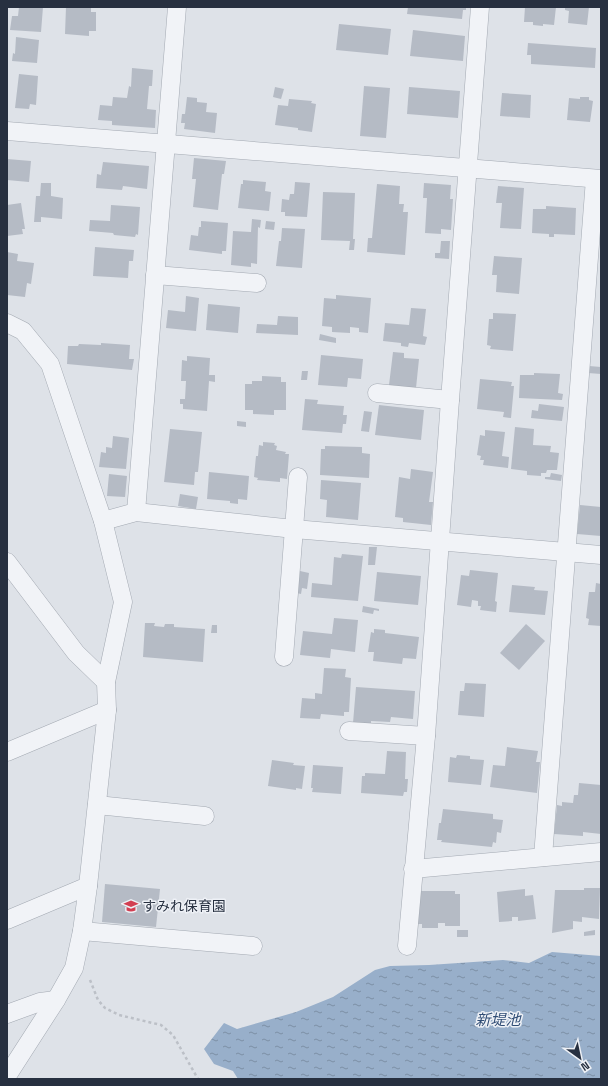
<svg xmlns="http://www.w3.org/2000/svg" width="608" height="1086" font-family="'Space Grotesk','Noto Sans JP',sans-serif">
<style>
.water{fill:url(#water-ripples)}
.building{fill:#b5bbc5}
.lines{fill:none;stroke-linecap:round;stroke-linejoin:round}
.street-casing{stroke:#a3a9b2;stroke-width:19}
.path{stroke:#bcc0c7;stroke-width:2.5;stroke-dasharray:3 3;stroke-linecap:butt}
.street{stroke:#f1f3f7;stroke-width:18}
.labels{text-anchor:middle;stroke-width:3;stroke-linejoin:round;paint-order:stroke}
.poi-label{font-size:14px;fill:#273040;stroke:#eef1f6;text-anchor:start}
.water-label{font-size:15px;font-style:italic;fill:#304d75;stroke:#eef1f6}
</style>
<defs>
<pattern id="water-ripples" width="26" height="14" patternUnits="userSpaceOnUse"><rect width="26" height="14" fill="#98afca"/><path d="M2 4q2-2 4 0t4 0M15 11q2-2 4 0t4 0" fill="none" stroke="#7c8fa5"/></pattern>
</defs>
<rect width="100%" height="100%" fill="#dee2e8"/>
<path class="water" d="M552 952 601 956V1079H238L233 1071 214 1064 204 1049 224 1023 237 1029 296 1012 333 997 375 970 390 966 429 965 503 960 529 963Z"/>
<g class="building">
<path d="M19 7H43L41 32 10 30 12 16H18Z"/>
<path d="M66 7 91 8V12H96V31H89V36L65 34Z"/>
<path d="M408 7H466V10H463L462 19 407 14Z"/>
<path d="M525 7H556L554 25 543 24V26L533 25V22H524Z"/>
<path d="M565 7H589L587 25 568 23 569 11 565 10Z"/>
<path d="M339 24 391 29 388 55 336 50Z"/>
<path d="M413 30 465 36 463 61 410 56Z"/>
<path d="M16 37 39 40 37 63 12 61 13 53 15 54Z"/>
<path d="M528 43 596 48 595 68 531 64V55H527Z"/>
<path d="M132 68 153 70 152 86H149L147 109 156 110 155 128 112 125V121L98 120 100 105 112 106 113 97 127 98 129 86 131 87Z"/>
<path d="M19 74 38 76 36 105 30 104 29 109 15 108Z"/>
<path d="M364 86 390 88 386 138 360 136Z"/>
<path d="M275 87 284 89 281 99 273 97Z"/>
<path d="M409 87 460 91 458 118 407 114Z"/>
<path d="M502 93 531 95 530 118 500 116Z"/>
<path d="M187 97 197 98V102L207 103 206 112 217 113 215 133 184 129 185 123H181L182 114H185Z"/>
<path d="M580 97H589V100L593 101 590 122 567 120 569 98 580 99Z"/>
<path d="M289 99 312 101 311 103 316 104 312 132 298 130V128L275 125 278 105 288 106Z"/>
<path d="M194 158 226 161 224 174H222L218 210 193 207 196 179H192Z"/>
<path d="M7 159 31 161 29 182 7 180Z"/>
<path d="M103 162 149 166 147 189 123 186 122 190 96 188 97 174 101 175Z"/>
<path d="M243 180 266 182 265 191 271 192 269 211 238 208 241 184H243Z"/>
<path d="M295 182 310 183 307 217 285 216V212H281L282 199 289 200 290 194H294Z"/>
<path d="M41 183H51V196L63 198 62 219 41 217V222H34L36 196H40Z"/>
<path d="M424 183 451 185 450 199H453L451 230 441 229V234L425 233 427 198H423Z"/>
<path d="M377 184 400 186 399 204H404L403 212H408L405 255 367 252 368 238H372Z"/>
<path d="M498 186 524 188 521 229 500 228 502 203H496Z"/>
<path d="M323 192 355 193 353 239H355L354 250H349L350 241 321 240Z"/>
<path d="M21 203 25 229H22L23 234 7 236V205Z"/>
<path d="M111 205 140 207 138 235 136 234 135 237 114 235 113 233 89 231 90 220 110 221Z"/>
<path d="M546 206 576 208 575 235 554 234V237H549V234L532 233 533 209H546Z"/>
<path d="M252 219 261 220 260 228 258 227 257 264 251 263V267L231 265 233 231 251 232Z"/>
<path d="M201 221 228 223 226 251H222V254L189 250 191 235 198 236 199 227H201Z"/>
<path d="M266 221 275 222 274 230 265 229Z"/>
<path d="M282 228 305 229 302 268 276 266 279 241H281Z"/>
<path d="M441 241H450L449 259 435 258V253H440Z"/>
<path d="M95 247 134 250 133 261H129L128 278 93 276Z"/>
<path d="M7 252 18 254 17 261 34 263 31 284 27 283 25 297 7 295Z"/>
<path d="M494 256 522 258 519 294 496 292 497 275H492Z"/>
<path d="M336 295 371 298 368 333 359 332V328L350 327V333L332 332V327L322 326 324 298 336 299Z"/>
<path d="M186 296 199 298 196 331 166 328 168 310 185 312Z"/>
<path d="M208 304 240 307 238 333 206 330Z"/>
<path d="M411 308 426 309 423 336 427 337 425 345 409 343 408 347 401 346V343L383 341 385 323 409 325Z"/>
<path d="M493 313 516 314 513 351 490 349 491 346 487 345 489 319H493Z"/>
<path d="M278 316 298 317V335L256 333 257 324 277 325Z"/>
<path d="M320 334 336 338V343L319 340Z"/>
<path d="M101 343 130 345 129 359H134L132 370 67 364 68 346H78L79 344 101 345Z"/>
<path d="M393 352 404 353V358L419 359 416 388 389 385Z"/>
<path d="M321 355 363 359 361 379 348 378 347 387 318 385Z"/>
<path d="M187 356 210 358 209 375H215V382L209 381 207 411 183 409V404H180V399H185L186 381H181L182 360 187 361Z"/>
<path d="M589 366 601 367V374L588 373Z"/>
<path d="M302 371H308L307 380H301Z"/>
<path d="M534 373 560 374 558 393 563 394 562 400 519 398 520 375H534Z"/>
<path d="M262 376 281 377V382H286V410H274V415L253 414V410H245V384H252V381H262Z"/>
<path d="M480 379 512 382 511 386H514L511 418 503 417 504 412 477 409Z"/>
<path d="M305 399 318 400 317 404 344 406 343 415H347L346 424H343L342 433 302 430Z"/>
<path d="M539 404 564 407 562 421 531 418 532 410 538 411Z"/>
<path d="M379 405 424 410 421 440 375 435Z"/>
<path d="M364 411 372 412 369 432 361 431Z"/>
<path d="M237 421 246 422V427L237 426Z"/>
<path d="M515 427 534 429 533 445 551 446 550 452 559 453 557 470H547L546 473H541V476L527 475V471L511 469Z"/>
<path d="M170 429 202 432 198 472H195L194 485 164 482Z"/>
<path d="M485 430 505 432 502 456 509 457 508 468 483 465 484 460H480L481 456 477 455 480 435 485 436Z"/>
<path d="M113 436 129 438 126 469 99 467 101 452 106 453V447L112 448Z"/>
<path d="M263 442 275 443 274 445 277 446 276 450 286 452 285 454H289L287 479 280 478V482L257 480 258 478 254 477 256 456H258L259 445 263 446Z"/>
<path d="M325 446 362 447V453L370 454 369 478 320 475 321 449H325Z"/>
<path d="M411 469 433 472 429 502H433L431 525 403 522V518L395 517 399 477 410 479Z"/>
<path d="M209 472 249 476 247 500 238 499V504L230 503V501L207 499Z"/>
<path d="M551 473 562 475 561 481 545 479V477H550Z"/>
<path d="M109 474 127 476 125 497 107 496Z"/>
<path d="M321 480 361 483 358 520 326 517 327 500 320 499Z"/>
<path d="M180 494 198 497 196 509 178 506Z"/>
<path d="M580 505 601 507V536L577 534Z"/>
<path d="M369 547H377L375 565H368Z"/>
<path d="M342 554 363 556 358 601 311 597 312 583 332 585 334 557 341 558Z"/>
<path d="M470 570 498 573 495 601 497 602 496 612 480 610 481 606H478V601L472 600 471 607 457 605 461 575 469 576Z"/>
<path d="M300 571 309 573 307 589 302 588 301 594 297 593Z"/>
<path d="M377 572 421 576 418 605 374 601Z"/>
<path d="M596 583 601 584V626L588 625 589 619 586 618 589 592H595Z"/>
<path d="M512 585 535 587 534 590 548 591 545 615 509 612Z"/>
<path d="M363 606 379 609V611L374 610 373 614 362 612Z"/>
<path d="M334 618 358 620 355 652 331 649 330 658 300 655 303 631 332 634Z"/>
<path d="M145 623H155L154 626 164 627 165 624H174V627L205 629 203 662 143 657Z"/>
<path d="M526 624 545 641 519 670 500 653Z"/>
<path d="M212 625H217V633H211Z"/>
<path d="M374 629 385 630V633L419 637 416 659 403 658 402 664 373 661 374 652H368L371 632 374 633Z"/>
<path d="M324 668 346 669 345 677 351 678 349 712H344V716L321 714 320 719 300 718 302 698 315 699V693L322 694Z"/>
<path d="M465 683 486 684 484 717 458 715 460 691H464Z"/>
<path d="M356 687 415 691 413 719 391 717 390 722 371 721V724L353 723Z"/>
<path d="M507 747 538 751 536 762H540L537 793 490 787 493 765 505 766Z"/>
<path d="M387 751 406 752 405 779H408L407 792H404L403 796 361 793 362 776H365V773L385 774Z"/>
<path d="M457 755 470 756V759L484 760 481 785 448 782 450 757 456 758Z"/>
<path d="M272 760 294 763 293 765 305 766 302 789 296 788V790L268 786Z"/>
<path d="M313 765 343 767 341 794 312 792 313 788H311Z"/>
<path d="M579 783 601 785V834L583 832V836L554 834 557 805 562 806V802L573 803 574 795H578Z"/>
<path d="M443 809 493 814V819L503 820 501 833 497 832 496 843 493 842 492 847 441 842 442 840H437L439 823H441Z"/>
<path d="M105 884 160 889 156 927 102 922Z"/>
<path d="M584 888H600L599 919 582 917V922L573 921V929L552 933 555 890H584Z"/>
<path d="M525 889V896L533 895 536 919 518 921V917H512V921L499 922 497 892Z"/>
<path d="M421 891H455V894H460V926H445V923H438V928H422V924H418L419 895H421Z"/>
<rect x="457" y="930" width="11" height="7"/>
<path d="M595 930V935L584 936V932Z"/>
</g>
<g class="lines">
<defs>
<g id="street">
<path d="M7 131 601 179"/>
<path d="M155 275 257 283"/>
<path d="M7 323 23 331 50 364 103 521 123 602 106 682 107 710 88 886 82 931 74 968 56 1000 7 1076"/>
<path d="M377 393 450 400"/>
<path d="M136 512 177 7"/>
<path d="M103 521 136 512 294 529 601 555"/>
<path d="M7 562 76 653 106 682"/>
<path d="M284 657 298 477"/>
<path d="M349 731 426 736"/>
<path d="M7 752 107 710"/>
<path d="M97 805 205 816"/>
<path d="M543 857 595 179"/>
<path d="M413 869 601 852"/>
<path d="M7 920 88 886"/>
<path d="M82 931 253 946"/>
<path d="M407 946 426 736 450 400 480 7"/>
<path d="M7 1014 40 1002 56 1000"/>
</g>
</defs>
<use href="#street" class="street-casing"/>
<path class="path" d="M90 980 98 1000 105 1008 119 1015 161 1025 173 1035 198 1079"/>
<use href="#street" class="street"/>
</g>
<defs>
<symbol id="school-bare" viewBox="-9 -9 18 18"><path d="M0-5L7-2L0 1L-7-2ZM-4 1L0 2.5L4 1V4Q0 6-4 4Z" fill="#d23f52" stroke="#eef1f6" stroke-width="2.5" paint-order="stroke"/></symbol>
</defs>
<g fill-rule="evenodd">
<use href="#school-bare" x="121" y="896" width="20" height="20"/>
</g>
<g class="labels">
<g class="poi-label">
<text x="142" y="911">すみれ保育園</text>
</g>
<g class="water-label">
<text x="498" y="1025">新堤池</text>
</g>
</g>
<rect width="608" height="1086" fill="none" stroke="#273040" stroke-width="16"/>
<g transform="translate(580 1058) rotate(147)" stroke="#eef1f6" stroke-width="3" paint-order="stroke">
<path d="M0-3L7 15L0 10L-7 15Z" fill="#273040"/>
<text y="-6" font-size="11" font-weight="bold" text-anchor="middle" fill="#273040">N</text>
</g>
</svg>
